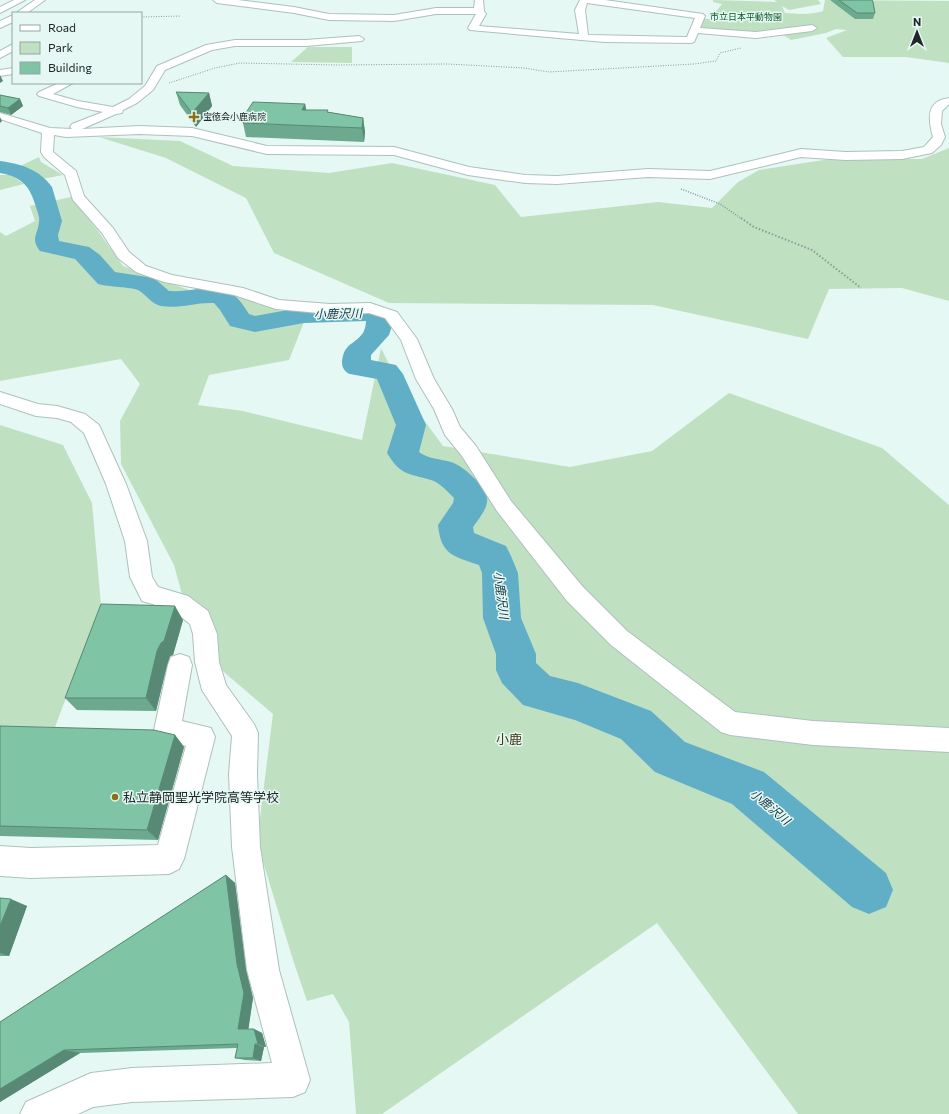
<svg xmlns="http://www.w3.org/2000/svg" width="949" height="1114" font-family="Commissioner,'Noto Sans JP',sans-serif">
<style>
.green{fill:#c0e0c2}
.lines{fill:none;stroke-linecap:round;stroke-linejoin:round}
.river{fill:#61afc7;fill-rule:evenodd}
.minor-casing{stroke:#aec0bd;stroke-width:2}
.highway-casing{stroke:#aec0bd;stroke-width:2}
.path-far2{stroke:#8d9b98;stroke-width:1;stroke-dasharray:1 1.5;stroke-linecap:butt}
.path-far1{stroke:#8d9b98;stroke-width:1.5;stroke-dasharray:1 1.5;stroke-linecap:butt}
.path{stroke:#8d9b98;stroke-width:2;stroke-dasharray:1.5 2;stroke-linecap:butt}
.minor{fill:#fff;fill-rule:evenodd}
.highway{fill:#fff;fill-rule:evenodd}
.wall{fill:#6ca98e}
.shaded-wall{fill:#588974}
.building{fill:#7ec4a5;stroke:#588974}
.poi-dot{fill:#8b7114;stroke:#e5f8f4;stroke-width:1.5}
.labels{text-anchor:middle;stroke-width:3;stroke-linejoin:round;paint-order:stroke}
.far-park-label{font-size:9px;fill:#09571d;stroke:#e5f8f4}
.far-poi-label{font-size:9px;fill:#202726;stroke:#e5f8f4;text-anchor:start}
.water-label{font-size:12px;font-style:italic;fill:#133843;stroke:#e5f8f4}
.quarter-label{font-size:13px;fill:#41350b;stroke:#e5f8f4}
.near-poi-label{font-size:13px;fill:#202726;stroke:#e5f8f4;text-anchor:start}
</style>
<rect width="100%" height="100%" fill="#e5f8f4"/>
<g class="green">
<path d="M713 0 777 2 774 0H818L821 4 789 10 782 6 785 13C798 14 810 15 823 11L825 0 949 1V63L906 57H843L826 38 847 30 836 29 826 33 791 40 777 31 757 33 706 30 700 27 702 19H710L722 4 713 2Z"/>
<path d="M308 47H352V63L291 62Z"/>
<path d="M99 137 180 141 233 166 329 173 392 163 495 185 521 217 658 202 712 208 738 182 759 170 830 159H922L949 148V301L902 288 829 289 808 339 653 305 389 303 274 253 246 198 166 158Z"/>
<path d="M39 157 41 162 63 175 37 180 18 167Z"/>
<path d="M0 175H11L24 184 0 190Z"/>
<path d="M71 197 98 231 123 266 192 291 237 296 266 304 304 322 289 360 209 375 198 405 243 411 362 440 381 348 402 390 443 446 570 467 652 451 729 393 882 448 949 505V1114H798L657 923 382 1114H356L349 1022 333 994 307 1001 293 960 257 842 273 714 197 649 174 565 121 464 120 421 140 384 121 359 0 381V232L6 236 35 221 30 206Z"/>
<path d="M0 425 63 445 92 503 101 605 55 727 0 726Z"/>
</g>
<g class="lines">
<path class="river" d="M0 161C21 164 39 169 52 187L62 221 58 235 59 241 89 247 100 255 115 272 154 278 169 291C207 293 224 272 249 314L255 316 304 307 373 305 382 307 394 320 389 335 371 355V360L396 365 403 374 426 425 419 452C428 459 441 459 451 462 460 465 468 472 474 478 495 497 488 507 473 527L474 533 506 546 511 556 518 573 521 618 536 654V663L550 676 578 683 651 711 685 742 764 772 886 873 893 890 886 907 869 914 852 907 732 804 655 772 621 739 575 720 523 705 502 683 496 670V654L483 618 482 573 479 565C453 556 441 555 438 525L453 503 454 498C447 491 440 483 431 480 408 473 401 476 387 453L396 425 377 379 350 374C345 372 342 368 342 362 344 343 353 346 363 333 365 329 366 325 366 321L304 323 255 332 230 326 220 310 214 303C196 302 179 309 161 306 150 303 147 295 138 290 131 287 108 287 98 284L75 259 40 251C30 238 38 235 39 222 40 217 37 211 36 207 30 186 22 177 0 173Z"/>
<defs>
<g id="minor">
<path d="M35 0H45L27 13H16Z"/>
<path d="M213 0H238L294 7 329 14 394 15 436 8H474L475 0H483L484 11 486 14 479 26 579 34 575 10 580 0H605L703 14 705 16 700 28 756 32 812 25 817 28 812 31 756 38 698 33 694 42 691 43 604 42 470 30 468 28 476 14H436L394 21 329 20 294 13 217 3ZM587 3 695 18 687 37 588 35 585 10Z"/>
<path d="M13 15V22L0 28V21Z"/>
<path d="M359 36 364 39 362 41 306 46H235L212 50 165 70 153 90 137 103 123 110 122 113 116 114 82 129 139 126 192 128 267 146 394 147 469 167 525 175 557 176 648 169 710 171 801 149 846 152 902 151 924 147 933 137C928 119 926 101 949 98V104L942 111 941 124 945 137 941 145 932 153 902 159 846 160 801 157 710 179 648 177 557 184 525 183 468 175 394 155 267 154 192 136 139 134 66 137 54 135 53 152 76 171 84 196 113 228 129 252 146 266 172 275 243 288 279 300 330 304 370 303 397 312 417 339 434 379 452 409 460 427 476 446 511 501 583 587 627 631 735 712 813 721 949 728V752L813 745 730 735 721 732 611 645 567 601 497 511 462 456 445 435 434 409 416 379 401 340 385 318 369 313 330 314 276 309 234 295 164 282 136 272 118 258 102 233 73 200 65 175 44 157 41 152 42 133 0 119V113L50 128 72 129 70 127 72 124 103 112 77 107 39 96 37 94 39 92 59 83H73L53 94 78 101 113 107 129 99 145 86 157 66 206 45 235 40H306Z"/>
<path d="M13 44V51L0 58V51Z"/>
<path d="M13 68V74L0 76V70Z"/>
<path d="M0 392 38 404 57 406 85 414 99 425 126 484 147 541 152 577 158 587 188 596 208 611 217 634 219 662 226 685 254 724 258 733 257 774 260 847 279 970 310 1080 305 1092 293 1097 132 1102 93 1107 78 1114H20L26 1102 91 1073 132 1068 272 1063 247 970 232 847 229 774 232 736 202 690 195 662 193 634 190 624 172 610 142 601 130 577 125 541 106 484 84 433 71 422 57 418 36 416 0 404Z"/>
<path d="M180 654 189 657 192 665 182 721 211 728 215 737 184 859 179 869 169 874 31 878 0 876V846L31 848 158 845 186 746 158 739 154 730 168 665 171 657Z"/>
</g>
<path id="highway" d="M14 0H25L0 13V7Z"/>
</defs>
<use href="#minor" class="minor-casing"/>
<use href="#highway" class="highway-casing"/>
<g class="path-far2">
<path d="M141 17 181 16"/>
<path d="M169 83 215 68 240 63 335 65 448 64 524 68 549 72 694 64 716 61 720 53 741 48"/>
</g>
<path class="path-far1" d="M681 189 720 204 742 219"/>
<path class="path" d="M741 218 754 227 812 250 861 288"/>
<use href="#minor" class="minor"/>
<use href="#highway" class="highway"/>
</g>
<g class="wall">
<path d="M830 0H872L875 13 873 19H855Z"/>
<path d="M176 92 209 93 212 106 196 127 180 105Z"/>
<path d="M0 95 20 99 23 106 11 115 0 112Z"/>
<path d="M305 104 306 110 328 112 363 118 365 132 364 142 246 137 243 123Z"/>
<path d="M183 620 173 655 170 656 167 665 156 711 77 710 65 698Z"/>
<path d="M0 726 175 735 184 747 158 840 0 836Z"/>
<path d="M226 875 235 883 246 970 253 998 248 1029H254L262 1033 266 1047H264L261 1061 245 1060 235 1058 237 1048 80 1053 0 1102V1022Z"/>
<path d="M0 898 27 906 9 956H0Z"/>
</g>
<g class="shaded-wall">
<path d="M0 75 3 81 0 83Z"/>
<path d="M209 93 212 106 196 127 192 113Z"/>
<path d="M20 99 23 106 11 115 8 108Z"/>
<path d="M305 104 308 118 302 110Z"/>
<path d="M0 117 2 121 0 123Z"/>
<path d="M363 118 365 132 364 142 362 128Z"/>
<path d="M175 606 183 620 173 655 170 656 167 665 156 711 146 698 157 651Z"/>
<path d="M175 735 184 747 158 840 147 830Z"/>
<path d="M226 875 235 883 246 970 253 998 248 1032 238 1029Z"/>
<path d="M11 899 27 906 9 956 0 953V926Z"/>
<path d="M254 1029 262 1033 266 1047 258 1044Z"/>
<path d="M255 1044 264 1047 261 1061 253 1058Z"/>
<path d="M64 1050 80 1053 0 1102V1089Z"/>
</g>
<g class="building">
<path d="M839 0H872L873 2 875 13H857Z"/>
<path d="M176 92 209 93 192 113Z"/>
<path d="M0 95 20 99 8 108 0 106Z"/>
<path d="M253 102 305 104 302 110H328L327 112 363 118 362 128 243 123 247 111Z"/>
<path d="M101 604 175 606 164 641 161 643 157 651 146 698H65Z"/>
<path d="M0 726 154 730 175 735 147 830 0 826Z"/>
<path d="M226 875 237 964 244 993 238 1029H254L258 1044H255L253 1058H235L238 1044 64 1050 0 1089V1022Z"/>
<path d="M0 898 11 899 0 926Z"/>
</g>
<g class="poi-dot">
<path d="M192 111h4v4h4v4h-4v4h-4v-4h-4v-4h4z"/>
<circle cx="115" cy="797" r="4"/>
</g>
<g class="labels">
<g class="far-park-label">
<text x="746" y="20">市立日本平動物園</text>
</g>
<g class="far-poi-label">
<text x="203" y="120">宝徳会小鹿病院</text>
</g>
<g class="water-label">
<text transform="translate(338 314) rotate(-1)" y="4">小鹿沢川</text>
<text transform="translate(501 595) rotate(83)" y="4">小鹿沢川</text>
<text transform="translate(770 807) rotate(40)" y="4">小鹿沢川</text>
</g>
<g class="quarter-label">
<text x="509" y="744">小鹿</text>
</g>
<g class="near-poi-label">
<text x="123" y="802">私立静岡聖光学院高等学校</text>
</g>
</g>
<rect x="12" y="12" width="130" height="72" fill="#e5f8f4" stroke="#96a4a2"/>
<rect x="20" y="25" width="20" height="6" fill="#ffffff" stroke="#96a4a2"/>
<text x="48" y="32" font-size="12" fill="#202726">Road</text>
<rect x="20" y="42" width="20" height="12" fill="#c0e0c2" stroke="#96a4a2"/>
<text x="48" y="52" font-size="12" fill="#202726">Park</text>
<rect x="20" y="62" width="20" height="12" fill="#7ec4a5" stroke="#96a4a2"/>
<text x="48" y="72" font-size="12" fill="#202726">Building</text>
<g transform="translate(917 32)" stroke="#e5f8f4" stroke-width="3" paint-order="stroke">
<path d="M0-3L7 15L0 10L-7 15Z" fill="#202726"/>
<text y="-6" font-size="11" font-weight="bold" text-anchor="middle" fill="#202726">N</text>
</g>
</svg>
